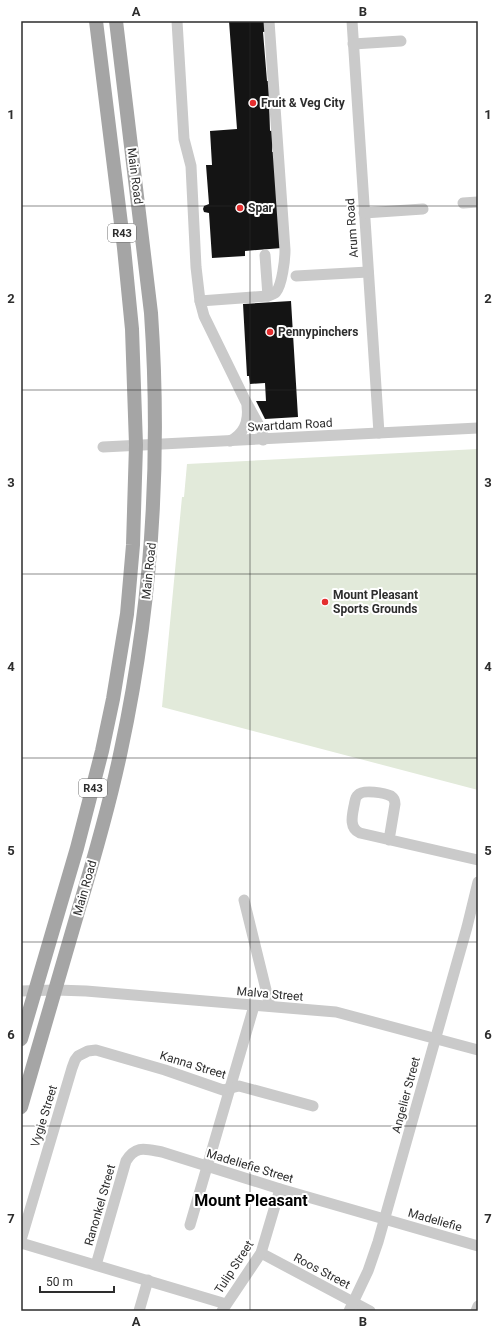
<svg xmlns="http://www.w3.org/2000/svg" width="499" height="1332" font-family="Roboto,sans-serif">
<style>
.green{fill:#e2eada}
.building{fill:#141414}
.lines{fill:none;stroke-linecap:round;stroke-linejoin:round}
.minor{stroke:#cacaca;stroke-width:11}
.major{stroke:#a5a5a5;stroke-width:14}
.grid{fill:none;stroke:#2d2d2d;stroke-width:1;stroke-opacity:0.55}
.poi-dot{fill:#e42e2f;stroke:#fff;stroke-width:1.5}
.labels{text-anchor:middle;stroke-width:4;stroke-linejoin:round;paint-order:stroke}
.shield{fill:#fff;stroke:#6c6c6c;stroke-width:1}
.shield-label{font-size:11px;font-weight:bold;fill:#2d2d2d}
.poi-label{font-size:12px;font-weight:bold;fill:#2d2d2d;stroke:#fff;text-anchor:start}
.street-label{font-size:12px;fill:#2d2d2d;stroke:#fff}
.district-label{font-size:16px;font-weight:bold;fill:#000;stroke:#fff}
.neatline{fill:none;stroke:#2d2d2d;stroke-width:1.5}
.grid-label{font-size:13px;text-anchor:middle;font-weight:bold;fill:#2d2d2d}
</style>
<rect width="100%" height="100%" fill="#fff"/>
<path class="green" d="M478 449V790L162 707 182 497H184L187 464Z"/>
<g class="building">
<path d="M229 21H268V31L263 32 267 81H272L273 101H269L270 131 274 130 272 152 276 151 282 248 245 251V256L212 258 209 213 204 212 203 209 204 206 209 204 206 165H212L210 131 237 129Z"/>
<path d="M291 301 298 417 265 419 256 401H266L265 383 250 384 249 376H247L243 304Z"/>
</g>
<g class="lines">
<g class="minor">
<path d="M177 21 184 139 191 166 196 267 200 301 204 316 245 400 262 431 263 440"/>
<path d="M352 21 379 433"/>
<path d="M353 44 401 41"/>
<path d="M463 203 478 202"/>
<path d="M364 213 423 209"/>
<path d="M265 255 268 296"/>
<path d="M296 276 368 272"/>
<path d="M200 301 268 296C271 295 274 294 276 292 282 285 285 260 285 250L269 21"/>
<path d="M230 441C244 434 249 421 247 406"/>
<path d="M103 447 478 428"/>
<path d="M389 840 395 804C395 801 394 798 391 796 385 793 363 789 358 795 355 797 355 802 354 806 352 816 349 828 360 833L478 860"/>
<path d="M244 900 270 1006"/>
<path d="M21 991 56 990 86 991 336 1012 478 1050"/>
<path d="M190 1225 254 1006"/>
<path d="M21 1240 72 1068 75 1060 78 1056 88 1051 96 1050 165 1070 223 1090 239 1086 313 1106"/>
<path d="M21 1243 226 1304"/>
<path d="M261 1253 370 1311"/>
<path d="M96 1265 126 1161C136 1145 145 1149 162 1152L280 1189 478 1246"/>
<path d="M139 1311 148 1280"/>
<path d="M222 1311 261 1253 280 1189"/>
<path d="M349 1311 368 1271 378 1242 467 927 478 882"/>
<path d="M476 1311 478 1306"/>
</g>
<g class="major">
<path d="M21 1039 77 848 102 751 113 699 127 614 133 545 136 445 132 329 124 248 96 21"/>
<path d="M21 1107C41 1040 60 974 79 908 95 855 110 803 121 750 152 606 161 459 151 313L116 21"/>
</g>
</g>
<path class="grid" d="M250 21V1311M21 206H478M21 390H478M21 574H478M21 758H478M21 942H478M21 1126H478"/>
<g class="poi-dot">
<circle cx="253" cy="103" r="4"/>
<circle cx="240" cy="208" r="4"/>
<circle cx="270" cy="332" r="4"/>
<circle cx="325" cy="602" r="4"/>
</g>
<g class="labels">
<g class="shield">
<rect x="108" y="224" width="28" height="18" rx="3"/>
<rect x="79" y="779" width="28" height="18" rx="3"/>
</g>
<g class="shield-label">
<text x="122" y="237">R43</text>
<text x="93" y="792">R43</text>
</g>
<g class="poi-label">
<text x="261" y="107">Fruit &amp; Veg City</text>
<text x="248" y="212">Spar</text>
<text x="278" y="336">Pennypinchers</text>
<text x="333" y="599">Mount Pleasant<tspan x="333" dy="14">Sports Grounds</tspan></text>
</g>
<g class="street-label">
<text transform="translate(135 176) rotate(83)" y="4">Main Road</text>
<text transform="translate(352 228) rotate(-94)" y="4">Arum Road</text>
<text transform="translate(290 425) rotate(-3)" y="4">Swartdam Road</text>
<text transform="translate(149 571) rotate(-84)" y="4">Main Road</text>
<text transform="translate(85 888) rotate(-74)" y="4">Main Road</text>
<text transform="translate(270 994) rotate(5)" y="4">Malva Street</text>
<text transform="translate(193 1065) rotate(17)" y="4">Kanna Street</text>
<text transform="translate(406 1095) rotate(-75)" y="4">Angelier Street</text>
<text transform="translate(44 1116) rotate(-73)" y="4">Vygie Street</text>
<text transform="translate(250 1166) rotate(17)" y="4">Madeliefie Street</text>
<text transform="translate(100 1205) rotate(-74)" y="4">Ranonkel Street</text>
<text transform="translate(435 1220) rotate(16)" y="4">Madeliefie</text>
<text transform="translate(234 1267) rotate(-57)" y="4">Tulip Street</text>
<text transform="translate(322 1271) rotate(28)" y="4">Roos Street</text>
</g>
<g class="district-label">
<text x="251" y="1206">Mount Pleasant</text>
</g>
</g>
<rect width="499" height="1332" fill="none" stroke="#ffffff" stroke-width="44"/>
<path d="M40 1286v6h74v-6" fill="none" stroke="#2d2d2d" stroke-width="2"/>
<text x="46" y="1286" font-size="12" fill="#2d2d2d" stroke="#ffffff" stroke-width="3" paint-order="stroke">50 m</text>
<rect x="22" y="22" width="455" height="1288" class="neatline"/>
<g class="grid-label">
<text x="136" y="16">A</text>
<text x="363" y="16">B</text>
<text x="11" y="119">1</text>
<text x="488" y="119">1</text>
<text x="11" y="303">2</text>
<text x="488" y="303">2</text>
<text x="11" y="487">3</text>
<text x="488" y="487">3</text>
<text x="11" y="671">4</text>
<text x="488" y="671">4</text>
<text x="11" y="855">5</text>
<text x="488" y="855">5</text>
<text x="11" y="1039">6</text>
<text x="488" y="1039">6</text>
<text x="11" y="1223">7</text>
<text x="488" y="1223">7</text>
<text x="136" y="1326">A</text>
<text x="363" y="1326">B</text>
</g>
</svg>
